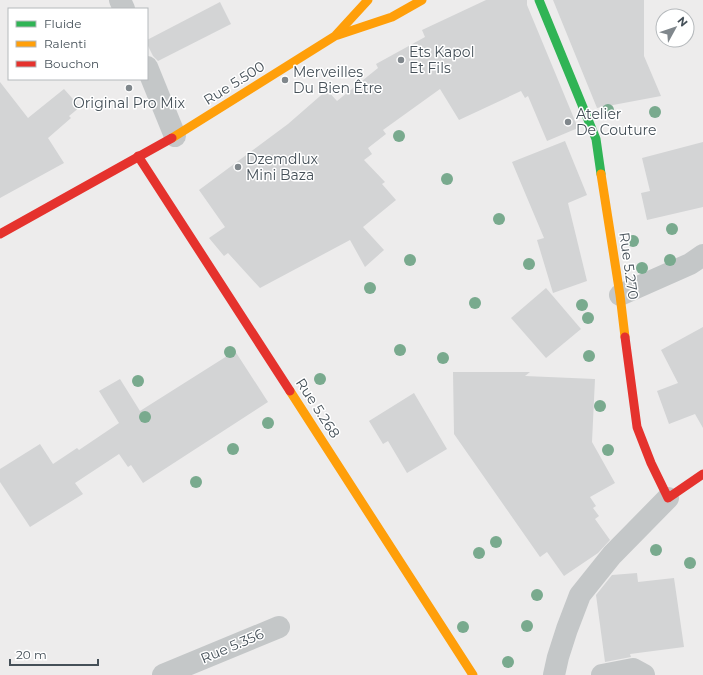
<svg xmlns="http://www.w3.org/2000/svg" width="703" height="675" font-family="Montserrat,sans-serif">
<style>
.building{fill:#d3d4d5}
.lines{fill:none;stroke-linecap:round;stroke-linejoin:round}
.street{stroke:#c4c7c8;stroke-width:22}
.fast{stroke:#30b455;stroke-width:9}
.slow{stroke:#ff9f0a;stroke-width:9}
.jam{stroke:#e5322d;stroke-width:9}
.tree{fill:#79aa8e}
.poi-dot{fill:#80878c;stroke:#fff;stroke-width:1.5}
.labels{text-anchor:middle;stroke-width:3;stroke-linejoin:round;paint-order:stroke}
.poi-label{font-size:14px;fill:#455058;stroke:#fff;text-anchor:start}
.street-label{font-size:14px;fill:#455058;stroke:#fff}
</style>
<rect width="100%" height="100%" fill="#edecec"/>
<g class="building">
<path d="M486 0H527V5L578 128 547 141 528 96 525 98 521 91 459 120 440 89 383 130 386 134 368 148 372 154 364 160 385 182 382 184 396 200 363 227 384 250 365 267 350 240 260 288 228 253 224 256 209 238 225 227 199 190 288 124 327 90 337 101 378 68 376 64 425 37 422 30Z"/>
<path d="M553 0H644V56L661 96 597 108Z"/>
<path d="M220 2 231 24 158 61 153 56 147 44V40Z"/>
<path d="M0 82 28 118 64 89 80 107 69 116 71 118 48 138 64 163 0 198Z"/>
<path d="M565 141 587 195 568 203 587 281 553 293 537 240 544 238 512 162Z"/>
<path d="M703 142V207L647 220 641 193 650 191 642 158Z"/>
<path d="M546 288 581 329 546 358 511 318Z"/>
<path d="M703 327V428L695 414 669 424 657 391 678 383 661 350Z"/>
<path d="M235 351 268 402 143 483 131 465 128 467 119 454 75 483 83 494 30 527 0 482V469L40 444 53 464 77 448 79 450 119 423 99 391 120 379 140 411Z"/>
<path d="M453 372H530L525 376 595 379 592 442 615 483 590 497 596 506 593 508 599 516 595 519 610 540 598 553 564 576 547 552 540 557 454 434Z"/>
<path d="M414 393 447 449 407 473 388 441 383 444 369 421Z"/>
<path d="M637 573 638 582 674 578 684 647 630 654 631 657 605 662 596 595 612 575Z"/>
</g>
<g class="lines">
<g class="street">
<path d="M120 0 124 9"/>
<path d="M147 67 175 136"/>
<path d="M620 295 690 264 703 255"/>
<path d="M163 675 279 627"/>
<path d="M554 675 558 657 567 629 580 595 612 555 668 498"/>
<path d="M602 675 633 669 644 675"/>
</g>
<path class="fast" d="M539 0 596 139 601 174"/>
<g class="slow">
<path d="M338 35 392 17 422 0"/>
<path d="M172 138 335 36 368 0"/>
<path d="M601 174 620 295 625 337"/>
<path d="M290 391 473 675"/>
</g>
<g class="jam">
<path d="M138 156 290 391"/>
<path d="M0 234 172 138"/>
<path d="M625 337 637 427 651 463 668 498 703 474"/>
</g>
</g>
<g class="tree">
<circle cx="608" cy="110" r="6"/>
<circle cx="655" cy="112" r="6"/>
<circle cx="399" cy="136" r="6"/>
<circle cx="447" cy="179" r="6"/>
<circle cx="499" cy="219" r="6"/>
<circle cx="672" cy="229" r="6"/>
<circle cx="633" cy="241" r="6"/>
<circle cx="410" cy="260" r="6"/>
<circle cx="670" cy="260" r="6"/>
<circle cx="529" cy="264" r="6"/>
<circle cx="642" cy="268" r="6"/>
<circle cx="370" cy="288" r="6"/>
<circle cx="475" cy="303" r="6"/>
<circle cx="582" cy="305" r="6"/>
<circle cx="588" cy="318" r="6"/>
<circle cx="400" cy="350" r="6"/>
<circle cx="230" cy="352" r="6"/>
<circle cx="589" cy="356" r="6"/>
<circle cx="443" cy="358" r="6"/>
<circle cx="320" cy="379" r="6"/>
<circle cx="138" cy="381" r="6"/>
<circle cx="600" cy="406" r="6"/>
<circle cx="145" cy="417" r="6"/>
<circle cx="268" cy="423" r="6"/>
<circle cx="233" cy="449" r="6"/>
<circle cx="608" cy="450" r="6"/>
<circle cx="196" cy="482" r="6"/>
<circle cx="496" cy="542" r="6"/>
<circle cx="656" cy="550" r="6"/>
<circle cx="479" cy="553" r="6"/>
<circle cx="690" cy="563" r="6"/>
<circle cx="537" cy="595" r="6"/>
<circle cx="527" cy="626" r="6"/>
<circle cx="463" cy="627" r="6"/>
<circle cx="508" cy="662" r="6"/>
</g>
<g class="poi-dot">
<circle cx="401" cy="60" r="4"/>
<circle cx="285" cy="80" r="4"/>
<circle cx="129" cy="88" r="4"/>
<circle cx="568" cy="122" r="4"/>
<circle cx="238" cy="167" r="4"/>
</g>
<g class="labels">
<g class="poi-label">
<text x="409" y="57">Ets Kapol<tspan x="409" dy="16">Et Fils</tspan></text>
<text x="293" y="77">Merveilles<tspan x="293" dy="16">Du Bien Être</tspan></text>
<text x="129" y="108" text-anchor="middle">Original Pro Mix</text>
<text x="576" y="119">Atelier<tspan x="576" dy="16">De Couture</tspan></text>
<text x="246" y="164">Dzemdlux<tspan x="246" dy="16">Mini Baza</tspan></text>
</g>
<g class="street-label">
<text transform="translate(234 83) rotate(-32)" y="5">Rue 5.500</text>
<text transform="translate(629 266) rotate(82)" y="5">Rue 5.270</text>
<text transform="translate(318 408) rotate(57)" y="5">Rue 5.268</text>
<text transform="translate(232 646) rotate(-23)" y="5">Rue 5.356</text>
</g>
</g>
<rect x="8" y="8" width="140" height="72" fill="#ffffff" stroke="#b5b9bc"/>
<rect x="16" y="21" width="20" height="6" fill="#30b455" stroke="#b5b9bc"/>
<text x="44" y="28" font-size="12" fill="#455058">Fluide</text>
<rect x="16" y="41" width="20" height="6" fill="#ff9f0a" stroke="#b5b9bc"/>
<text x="44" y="48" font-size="12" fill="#455058">Ralenti</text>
<rect x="16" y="61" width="20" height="6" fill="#e5322d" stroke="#b5b9bc"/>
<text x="44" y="68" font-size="12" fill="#455058">Bouchon</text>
<g transform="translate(675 28) rotate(50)"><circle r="19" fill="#ffffff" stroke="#b5b9bc"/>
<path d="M0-3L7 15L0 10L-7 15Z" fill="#80878c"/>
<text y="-6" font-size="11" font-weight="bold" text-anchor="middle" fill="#455058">N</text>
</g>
<path d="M10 659v6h88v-6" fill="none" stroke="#455058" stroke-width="2"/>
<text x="16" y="659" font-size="12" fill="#455058" stroke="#ffffff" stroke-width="3" paint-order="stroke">20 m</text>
</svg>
